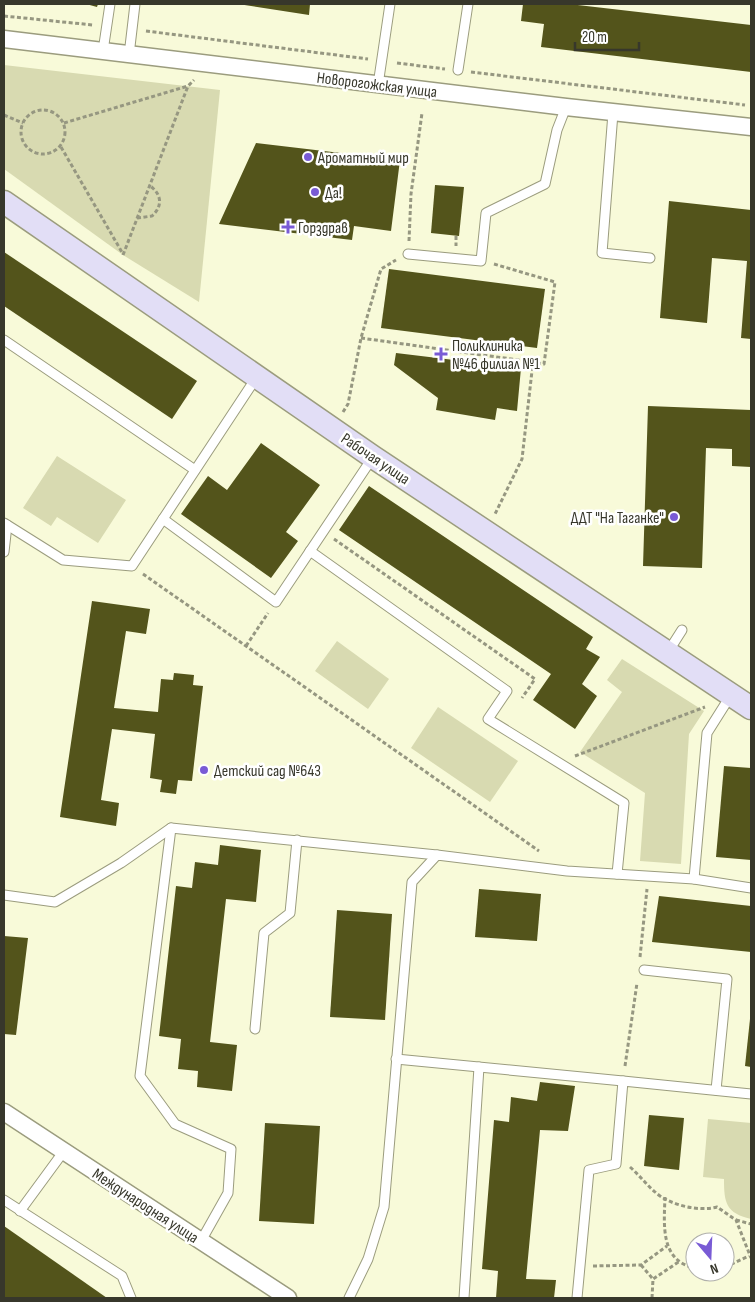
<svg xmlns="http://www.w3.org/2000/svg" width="755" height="1302" font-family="'Sofia Sans Condensed',sans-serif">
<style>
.green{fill:#d8dab1}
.building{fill:#53541b}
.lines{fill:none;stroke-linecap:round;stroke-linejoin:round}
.lane-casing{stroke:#9b9c7e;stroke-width:11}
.street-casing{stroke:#9b9c7e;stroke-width:19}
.secondary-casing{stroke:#9b9c7e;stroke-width:25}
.path{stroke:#969781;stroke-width:3;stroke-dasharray:4 2.5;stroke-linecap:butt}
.lane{stroke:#fff;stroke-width:9}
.street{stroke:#fff;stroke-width:16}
.secondary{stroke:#e2def6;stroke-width:22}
.poi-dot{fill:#795bd5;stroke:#fff;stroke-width:2}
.labels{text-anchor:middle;stroke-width:5;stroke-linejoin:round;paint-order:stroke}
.street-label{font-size:16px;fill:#37372b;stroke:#fff}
.poi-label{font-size:16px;fill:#37372b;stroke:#fff;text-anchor:start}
</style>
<rect width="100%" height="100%" fill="#f8fad9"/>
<g class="green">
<path d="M4 65 220 90 199 302 123 255 4 169Z"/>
<path d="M57 456 126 500 98 543 57 517 51 526 23 508Z"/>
<path d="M337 641 389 679 368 709 315 671Z"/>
<path d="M622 659 704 711 689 734 681 864 640 861 645 793 580 752 622 692 607 680Z"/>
<path d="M438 707 518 761 490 802 411 748Z"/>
<path d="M708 1119 751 1123V1219C726 1213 724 1203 724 1179L703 1177Z"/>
</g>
<g class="building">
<path d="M86 4H98L97 7Z"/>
<path d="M238 4H310L309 15Z"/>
<path d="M523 4H569L751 25V72L541 47 544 24 521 21Z"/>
<path d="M256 143 400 160 391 231 354 226 352 240 219 224Z"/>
<path d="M435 185 464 187 459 236 431 233Z"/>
<path d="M669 201 751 210V339L741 338 747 261 712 258 707 323 660 318Z"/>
<path d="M4 252 197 381 172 419 4 306Z"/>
<path d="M389 269 545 289 537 348 381 328Z"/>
<path d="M396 353 521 368 517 411 497 408 495 420 436 410 438 398 394 365Z"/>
<path d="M648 406 751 410V467L732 466V449L706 448 702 568 643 566Z"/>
<path d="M261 443 320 485 286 532 298 541 271 578 181 514 208 476 227 490Z"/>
<path d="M369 486 593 637 586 649 600 657 582 684 597 696 575 729 533 700 551 674 339 530Z"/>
<path d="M92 601 150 609 146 634 126 631 114 708 158 712 161 679 173 680 174 673 194 675 193 685 203 686 192 781 178 780 176 794 160 792 162 780 150 778 155 734 112 729 101 800 119 803 116 826 60 817Z"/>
<path d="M724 766 751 768V860L716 857Z"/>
<path d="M220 845 261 850 256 902 226 899 210 1042 237 1045 232 1091 197 1087 198 1071 178 1069 181 1039 159 1036 176 886 192 888 195 862 218 865Z"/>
<path d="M479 889 541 894 537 941 475 937Z"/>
<path d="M659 896 751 906V952L652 942Z"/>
<path d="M337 910 392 914 385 1020 330 1017Z"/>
<path d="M4 936 28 938 16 1035 4 1034Z"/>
<path d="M750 1019H751V1067L745 1066Z"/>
<path d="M540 1082 575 1086 568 1131 540 1130 526 1279 556 1280 554 1298H496L498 1271 482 1269 494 1120 509 1122 511 1097 537 1101Z"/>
<path d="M649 1115 684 1118 679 1170 644 1166Z"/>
<path d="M265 1123 320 1126 314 1224 259 1221Z"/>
<path d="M4 1226 107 1298H4Z"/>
</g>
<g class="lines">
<defs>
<g id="lane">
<path d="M103 51 110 4"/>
<path d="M129 55 135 4"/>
<path d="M458 70 468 4"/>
<path d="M378 85 390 4"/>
<path d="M613 113 602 253 650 258"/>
<path d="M408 254 481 261 486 213 545 184 557 130 566 107"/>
<path d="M4 340 195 470"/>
<path d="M163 519 276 602 373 457"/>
<path d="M4 523 63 560 132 566 256 378"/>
<path d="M310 551 507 691 488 719 624 803 617 874"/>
<path d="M4 552 7 525"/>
<path d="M668 652 682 630"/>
<path d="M171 828 140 1076 175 1124 231 1149 228 1193 201 1241"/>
<path d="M694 879 707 733 731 695"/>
<path d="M4 895 55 902 121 863 171 828 437 855"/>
<path d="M644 970 727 979 716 1090"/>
<path d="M255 1029 264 933 290 913 297 840"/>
<path d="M396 1059 623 1081"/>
<path d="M4 1200 122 1276 131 1298"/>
<path d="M20 1211 64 1151"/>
<path d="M349 1298 368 1259 384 1207 412 882 437 855 567 871 694 879 751 888"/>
<path d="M464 1298 479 1067"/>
<path d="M577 1298 589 1170 616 1164 623 1081 751 1094"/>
</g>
<g id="street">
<path d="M4 39 566 107 751 127"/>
<path d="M4 1112 288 1298"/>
</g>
<path id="secondary" d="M4 202 373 457 751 708"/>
</defs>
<use href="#lane" class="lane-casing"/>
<use href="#street" class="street-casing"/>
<use href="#secondary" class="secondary-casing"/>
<g class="path">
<path d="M4 16 93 25"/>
<path d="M146 31 368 59"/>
<path d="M397 63 445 69"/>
<path d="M471 72 745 105"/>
<circle cx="43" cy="132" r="22"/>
<path d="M4 115 23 123"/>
<path d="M64 123 188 86"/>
<path d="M61 147 123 254"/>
<path d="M137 218 152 216C163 206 162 194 149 185"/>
<path d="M456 236V246"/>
<path d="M409 241 411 194 422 113"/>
<path d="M123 255 188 86 194 80"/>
<path d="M494 264 555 282 544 364 533 362 522 459 495 514"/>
<path d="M361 338 533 362"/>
<path d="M343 412 348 404 361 338 381 269 396 260"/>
<path d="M334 539 535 679 522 698"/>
<path d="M143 574 539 851"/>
<path d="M246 646 268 613"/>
<path d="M575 756 705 707"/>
<path d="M640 957 647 889"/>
<path d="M625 1066 637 983"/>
<path d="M630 1167C639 1175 646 1184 655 1192 669 1205 699 1212 717 1207L736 1220 751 1258"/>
<path d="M665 1197C664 1225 660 1261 695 1268"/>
<path d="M736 1220 751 1224"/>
<path d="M641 1265 653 1279"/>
<path d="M593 1266 641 1265 667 1246"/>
<path d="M725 1267 749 1256"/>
<path d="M652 1298 653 1279 680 1261"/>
</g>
<use href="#lane" class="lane"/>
<use href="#street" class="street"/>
<use href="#secondary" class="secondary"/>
</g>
<g class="poi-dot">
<circle cx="308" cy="157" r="5"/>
<circle cx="315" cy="192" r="5"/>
<path d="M285.5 219.5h5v5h5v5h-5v5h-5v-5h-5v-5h5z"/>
<path d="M438.5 346.5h5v5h5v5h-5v5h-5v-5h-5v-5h5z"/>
<circle cx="674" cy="517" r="5"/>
<circle cx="204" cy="770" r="5"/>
</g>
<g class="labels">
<g class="street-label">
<text transform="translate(377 84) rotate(7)" y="6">Новорогожская улица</text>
<text transform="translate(376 458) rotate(34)" y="6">Рабочая улица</text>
<text transform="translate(146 1205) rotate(33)" y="6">Международная улица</text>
</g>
<g class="poi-label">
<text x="318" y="163">Ароматный мир</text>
<text x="325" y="198">Да!</text>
<text x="298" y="233">Горздрав</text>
<text x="452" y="351">Поликлиника<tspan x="452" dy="18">№46 филиал №1</tspan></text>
<text x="664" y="523" text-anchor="end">ДДТ "На Таганке"</text>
<text x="214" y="776">Детский сад №643</text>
</g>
</g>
<rect width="755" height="1302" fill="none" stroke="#37372b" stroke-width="10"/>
<g transform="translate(710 1257) rotate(161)"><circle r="24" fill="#ffffff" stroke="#afafaa"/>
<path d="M0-4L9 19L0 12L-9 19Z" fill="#795bd5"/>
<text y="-8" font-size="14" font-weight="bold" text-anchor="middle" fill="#37372b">N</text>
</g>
<path d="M575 42v8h64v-8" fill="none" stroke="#37372b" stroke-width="2.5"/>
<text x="582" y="42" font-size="15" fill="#37372b" stroke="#ffffff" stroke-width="4" paint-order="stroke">20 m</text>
</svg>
